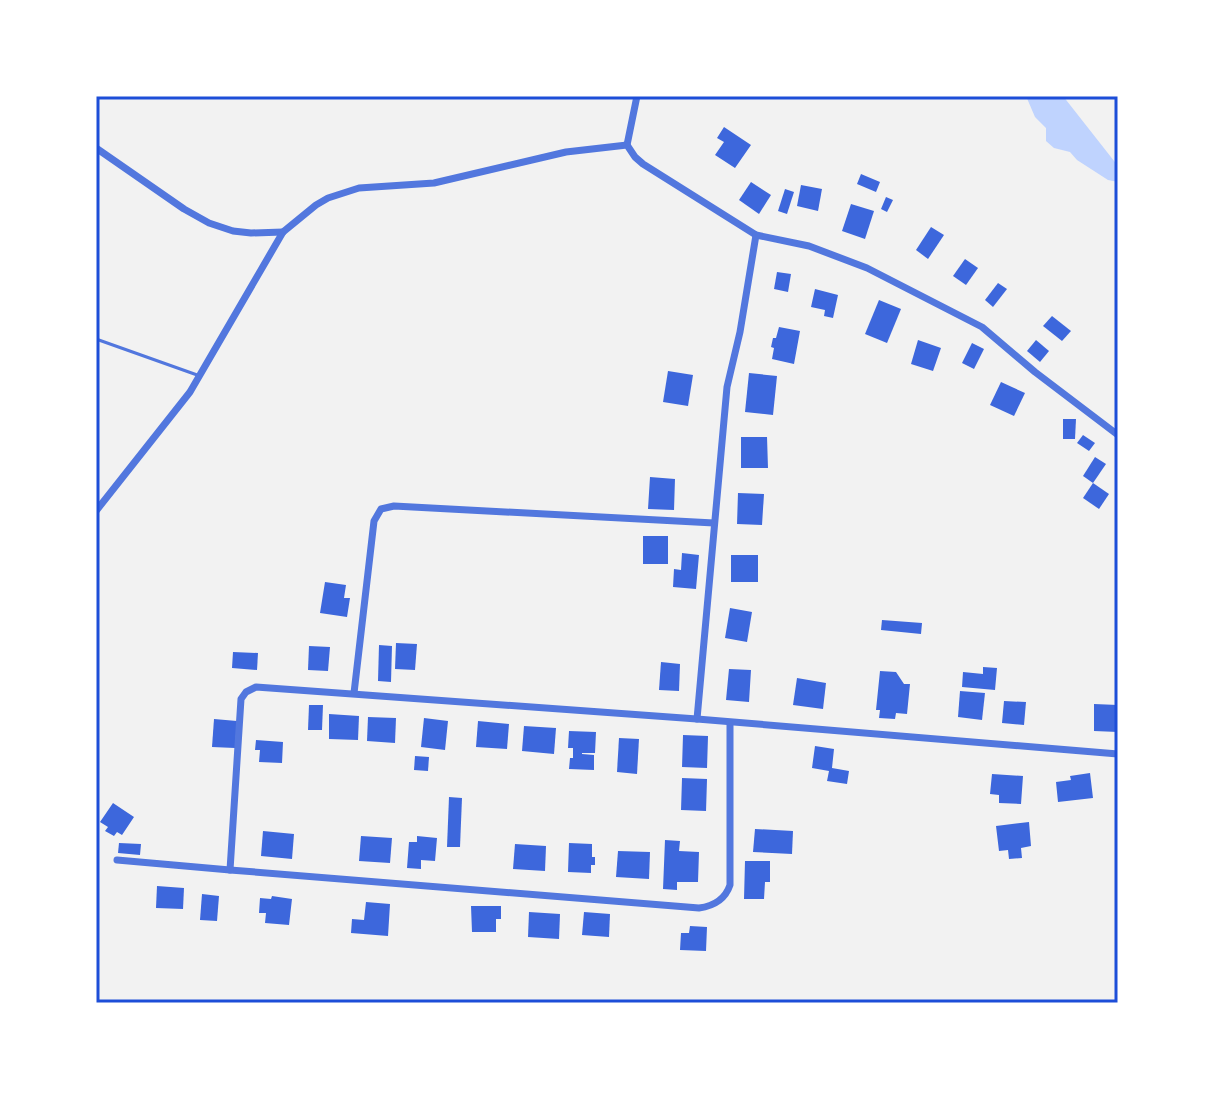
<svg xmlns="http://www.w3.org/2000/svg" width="1214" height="1099" font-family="Inter,sans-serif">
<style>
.water{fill:#bfd3fe}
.building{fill:#3d67dc}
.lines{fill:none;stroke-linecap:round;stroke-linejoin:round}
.service{stroke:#5277de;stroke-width:3}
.minor{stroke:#5277de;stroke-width:7}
.neatline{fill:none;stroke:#1d4ed8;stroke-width:3}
</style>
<rect width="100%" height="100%" fill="#f2f2f2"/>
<path class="water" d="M1026 96H1063L1118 166V182L1108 180 1077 160 1070 152 1054 148 1046 141V128L1035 117Z"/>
<g class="building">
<path d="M724 127 751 145 735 168 715 155 724 142 717 138Z"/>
<path d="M861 174 880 182 876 192 857 184Z"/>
<path d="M751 182 771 195 759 214 739 200Z"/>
<path d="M801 185 822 189 818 211 797 206Z"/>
<path d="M785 189 794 192 787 214 778 211Z"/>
<path d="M886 197 893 200 887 212 881 209Z"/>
<path d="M851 204 874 211 865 239 842 231Z"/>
<path d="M931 227 944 235 928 259 916 250Z"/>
<path d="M965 259 978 268 966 285 953 276Z"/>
<path d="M777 272 791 274 788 292 774 289Z"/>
<path d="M998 283 1007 289 993 307 985 300Z"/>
<path d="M815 289 838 295 833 318 824 316 825 310 811 307Z"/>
<path d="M879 300 901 309 887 343 865 334Z"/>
<path d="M1052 316 1071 331 1062 341 1043 326Z"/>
<path d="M779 327 800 331 794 364 772 359 774 348 771 347 773 338H776Z"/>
<path d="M918 340 941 348 933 371 911 364Z"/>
<path d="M1036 340 1049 351 1040 362 1027 351Z"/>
<path d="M972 343 984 349 974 369 962 363Z"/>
<path d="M668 371 693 375 688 406 663 402Z"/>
<path d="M749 373 777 376 773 415 745 412Z"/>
<path d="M1001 382 1025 393 1014 416 990 405Z"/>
<path d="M1063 419H1076L1075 439H1063Z"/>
<path d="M1083 435 1095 443 1089 451 1077 443Z"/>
<path d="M741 437H767L768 468H741Z"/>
<path d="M1095 457 1106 464 1093 483 1083 476Z"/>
<path d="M650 477 675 479 674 510 648 509Z"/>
<path d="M1093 483 1109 494 1099 509 1083 498Z"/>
<path d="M738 493 764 494 762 525 737 524Z"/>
<rect x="643" y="536" width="25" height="28"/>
<path d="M682 553 699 555 696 589 673 587 674 569 681 570Z"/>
<rect x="731" y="555" width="27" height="27"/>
<path d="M325 582 346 585 344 598H350L347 617 320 613Z"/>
<path d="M730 608 752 612 747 642 725 638Z"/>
<path d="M882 620 922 623 921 634 881 630Z"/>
<path d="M396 643 417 644 415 670 395 669Z"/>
<path d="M379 645 392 646 391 682 378 681Z"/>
<path d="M309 646 330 647 328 671 308 670Z"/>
<path d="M233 652 258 653 257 670 232 668Z"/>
<path d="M661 662 680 664 679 691 659 690Z"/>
<path d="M983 667 997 668 995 690 962 687 963 672 983 674Z"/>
<path d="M729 669 751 670 749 702 726 700Z"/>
<path d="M880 671 896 672 904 684H910L907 714 896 713 895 719 879 718 880 710H876Z"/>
<path d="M797 678 826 683 823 709 793 705Z"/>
<path d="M960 691 985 693 982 720 958 717Z"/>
<path d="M1004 701 1026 702 1024 725 1002 723Z"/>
<path d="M1094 704 1118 705V732L1094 731Z"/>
<path d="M309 705H323L322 730H308Z"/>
<path d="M329 714 359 716 358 740 329 739Z"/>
<path d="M368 717 396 718 395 743 367 741Z"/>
<path d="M424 718 448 721 445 750 421 747Z"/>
<path d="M214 719 237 721 235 748 212 747Z"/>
<path d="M478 721 509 724 507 749 476 747Z"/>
<path d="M524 726 556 728 554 754 522 751Z"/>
<path d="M569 731 596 732 595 753H582V754L594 755V770L569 769 570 758H573V748H568Z"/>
<path d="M683 735 708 736 707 768 682 767Z"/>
<path d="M619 738 639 739 637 774 617 772Z"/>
<path d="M256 740 283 742 282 763 259 762 260 750H255Z"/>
<path d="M815 746 834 749 832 768 849 771 847 784 827 781 829 771 812 768Z"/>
<path d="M415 756 429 757 428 771 414 770Z"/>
<path d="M1090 773 1093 798 1058 802 1056 782 1071 780 1070 776Z"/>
<path d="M992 774 1023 776 1021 804 999 803V795L990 794Z"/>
<path d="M682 778 707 779 706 811 681 810Z"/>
<path d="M449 797 462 798 460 847H447Z"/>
<path d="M113 803 134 817 122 835 117 832 114 836 105 831 108 827 100 822Z"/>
<path d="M1029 822 1031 846 1021 848 1022 858 1009 859 1008 850 999 851 996 826Z"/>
<path d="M755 829 793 831 792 854 753 852Z"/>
<path d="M263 831 294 834 292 859 261 856Z"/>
<path d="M361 836 392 838 390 863 359 861Z"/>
<path d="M417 836 437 838 435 861 421 860V869L407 868 409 842H417Z"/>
<path d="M665 840 680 841 679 851 699 852 698 882H677V890L663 889Z"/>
<path d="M119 843 141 844 140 855 118 853Z"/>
<path d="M569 843 592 844V857H595V865H591V873L568 872Z"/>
<path d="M515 844 546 846 545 871 513 869Z"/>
<path d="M618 851 650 852 649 879 616 877Z"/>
<path d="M745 861H770V882H765L764 899H744Z"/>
<path d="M157 886 184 888 183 909 156 908Z"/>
<path d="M202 894 219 896 217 921 200 920Z"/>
<path d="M272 896 292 899 289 925 265 923 266 913H259L260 898 271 899Z"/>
<path d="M366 902 390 904 388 936 351 933 352 919 364 920Z"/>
<path d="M471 906H501V919H496V932H472Z"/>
<path d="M529 912 560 914 559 939 528 937Z"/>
<path d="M584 912 610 914 609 937 582 935Z"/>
<path d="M690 926 707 927 706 951 680 950 681 933H689Z"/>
</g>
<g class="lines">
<path class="service" d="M96 339 200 376"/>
<g class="minor">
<path d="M627 145 637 96"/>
<path d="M96 148 184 209 209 223 233 231 251 233 283 232"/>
<path d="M96 511 190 392 283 232 316 205 328 198 359 188 434 183 566 152 627 145 635 157 643 164 756 235 809 246 867 268 982 327 1035 372 1118 435"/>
<path d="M354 693 374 521 381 509 394 506 714 523"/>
<path d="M697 719 727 387 740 332 756 235"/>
<path d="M117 860 230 870 699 908C714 906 725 900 730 885V723"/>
<path d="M230 870 241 699 246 692 256 687 697 719 1118 754"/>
</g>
</g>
<rect width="1214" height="1099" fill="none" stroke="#ffffff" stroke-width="196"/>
<rect x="98" y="98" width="1018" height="903" class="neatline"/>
</svg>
